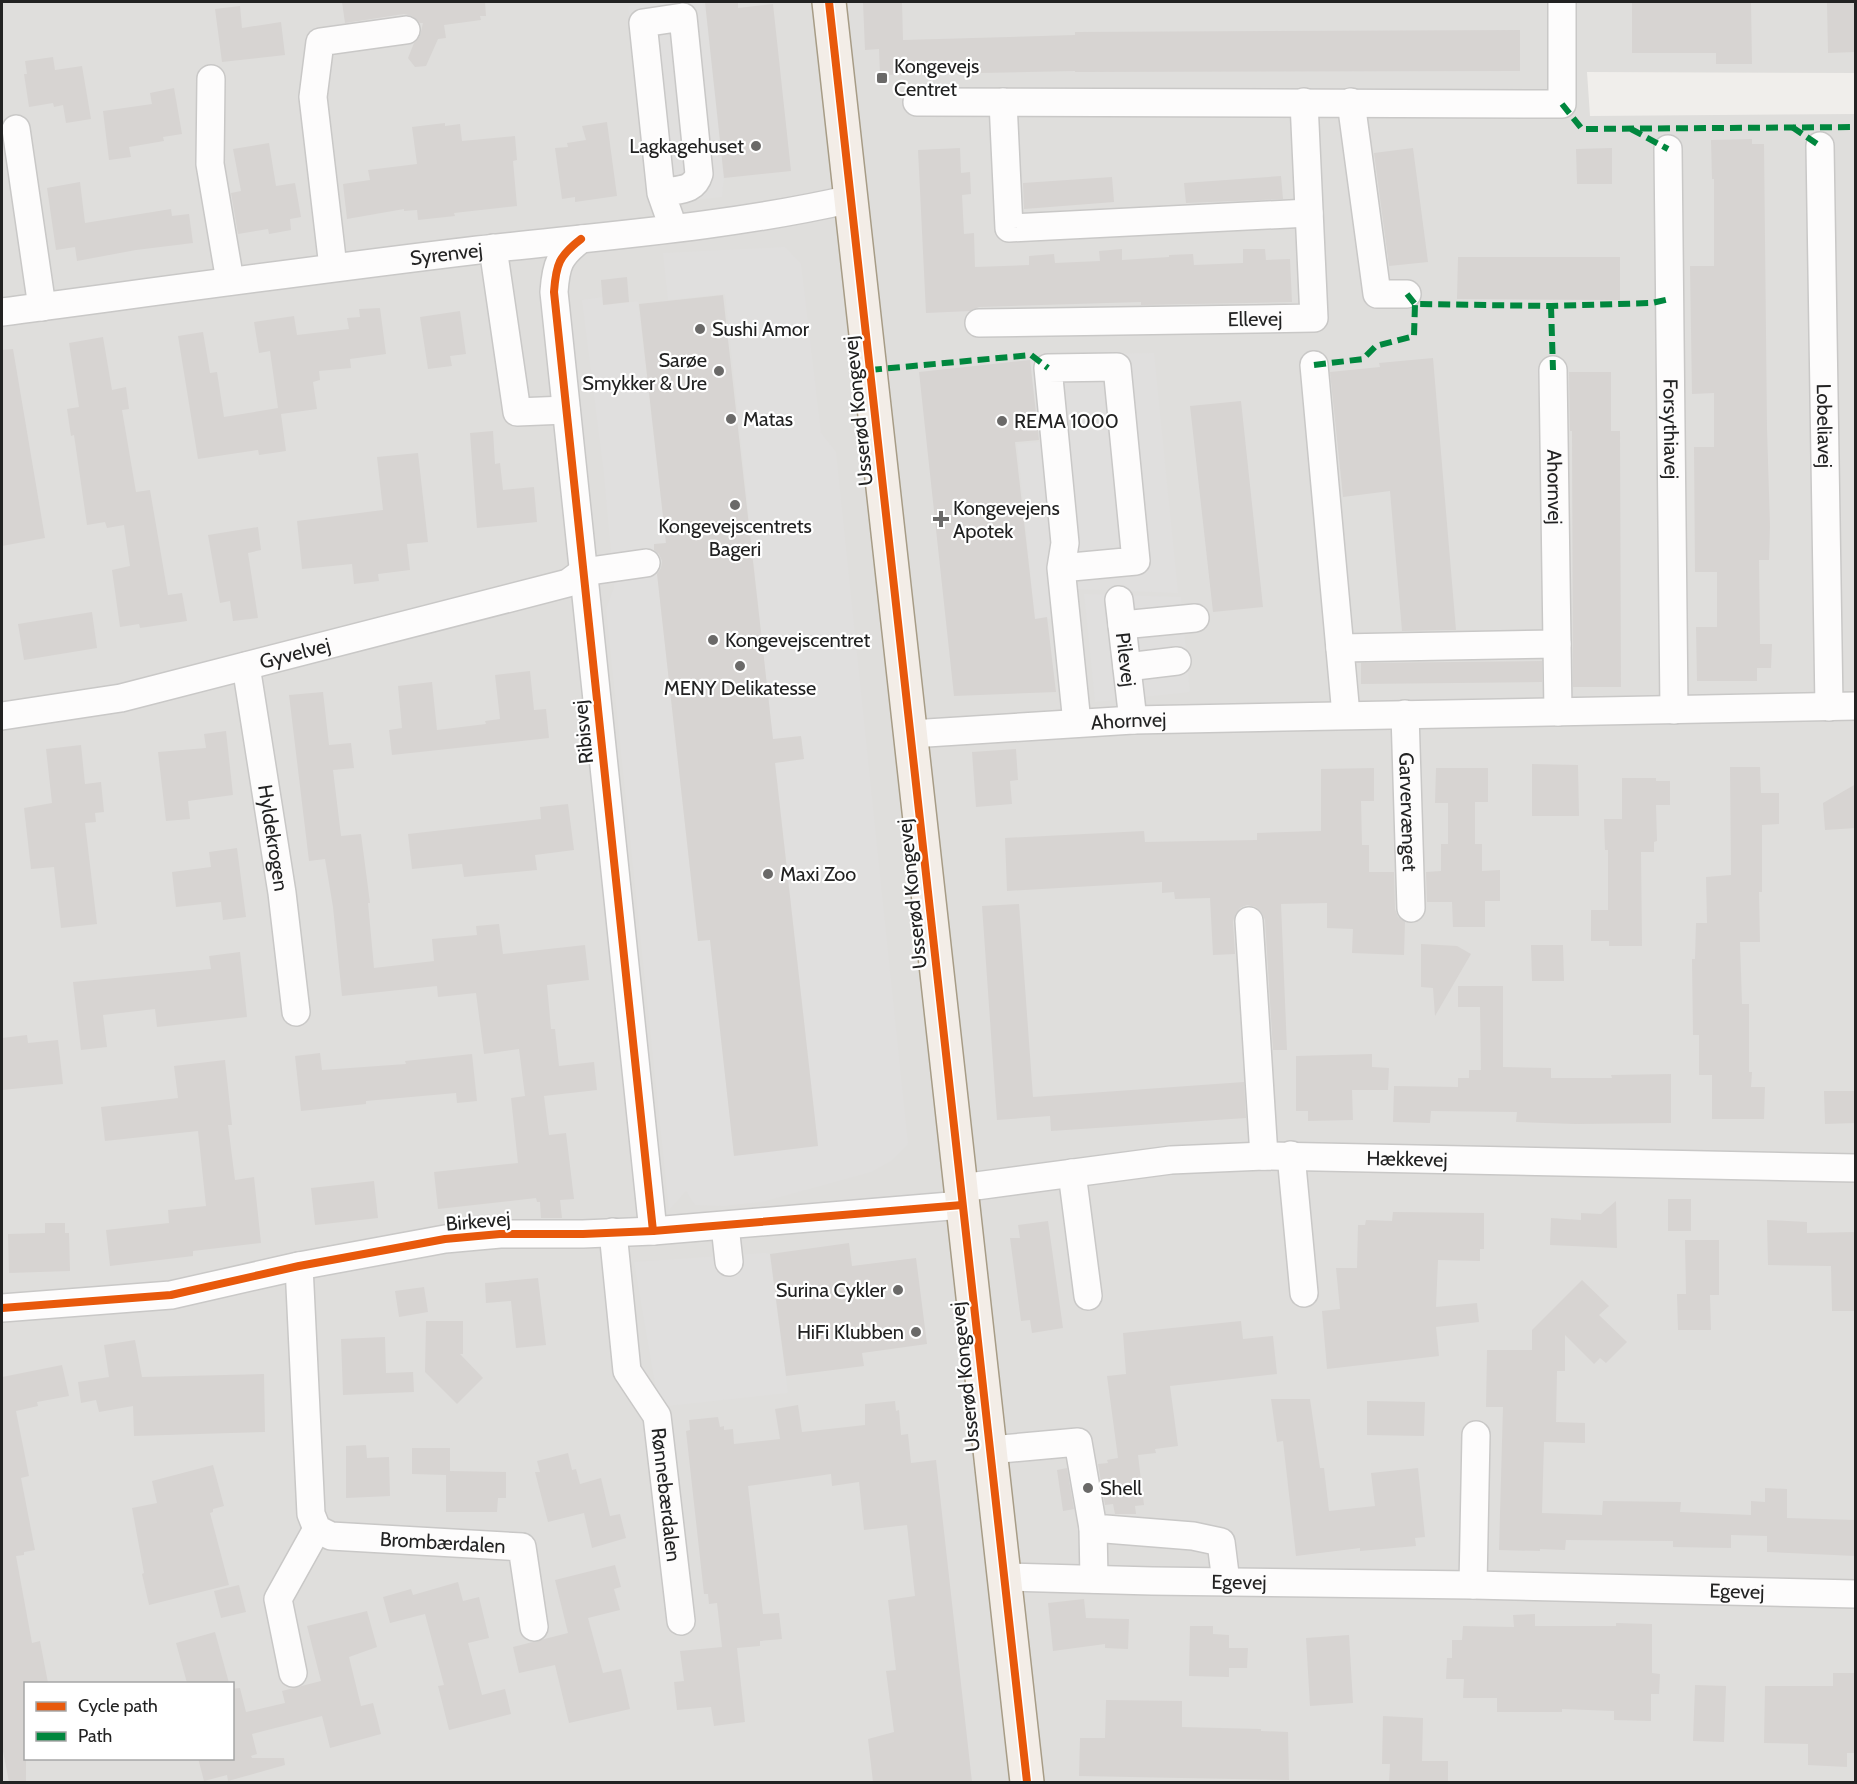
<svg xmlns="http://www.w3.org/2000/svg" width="1857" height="1784" font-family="Cabin,sans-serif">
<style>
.residential{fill:#dfdedc;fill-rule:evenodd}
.parking{fill:#e0dfde}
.building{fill:#d7d4d2}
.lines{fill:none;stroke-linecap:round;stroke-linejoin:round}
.minor-casing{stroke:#c9c8c7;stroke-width:30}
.major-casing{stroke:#a79c86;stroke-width:36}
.minor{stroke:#fdfcfc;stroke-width:27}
.major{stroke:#f3ede7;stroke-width:33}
.quiet{stroke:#00873e;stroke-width:6;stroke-dasharray:12 6;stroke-linecap:butt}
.cycleway-casing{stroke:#fff;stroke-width:11}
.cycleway{stroke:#e8590c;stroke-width:8}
.poi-dot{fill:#6a6968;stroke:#fff;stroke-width:2}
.labels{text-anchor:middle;stroke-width:4.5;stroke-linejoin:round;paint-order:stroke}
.poi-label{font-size:20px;fill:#222;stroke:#fff;text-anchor:start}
.street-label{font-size:20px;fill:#222;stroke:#fff}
</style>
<rect width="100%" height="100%" fill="#f0eeeb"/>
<path class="residential" d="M2 2H1855V73L1587 72 1590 116 1855 114V1782H2ZM26 1684H232V1758H26Z"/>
<g class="parking">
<path d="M673 2H702L706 12 724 178 722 197 650 205 628 6Z"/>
<path d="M785 247 801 264 821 433 836 452 908 1144 891 1161 871 1172 762 1202 723 1206 695 1205 686 1191 669 1210 606 609 614 587 604 474 582 300 603 297 604 305 638 301 666 543 654 545 698 941 710 940 734 1155 818 1145 774 752 783 762 804 759 801 737 773 742 725 294 668 300 663 253Z"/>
<path d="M1154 353 1178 593 1078 589 1080 616 1035 620 1017 444 1040 442 1031 355Z"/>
<path d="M1084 594 1181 597 1190 692 1095 702Z"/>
<path d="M765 1253 770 1254 788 1393 659 1407 634 1262Z"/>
</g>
<g class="building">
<path d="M342 2H485L486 16H480L481 20 444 25 446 38 438 39 426 66 415 67 408 58 414 43 420 36 423 23H420L412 16 404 14 345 23Z"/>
<path d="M705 2H738V8L773 4 791 171 724 178Z"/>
<path d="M863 2H902L903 40 1075 35V32L1520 30V71L1075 72V71L880 75 879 49 865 50Z"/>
<path d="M1632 2H1751L1752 64H1716V53H1632Z"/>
<path d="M1827 2H1856V52L1828 53Z"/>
<path d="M240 6 242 28 281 22 285 55 222 62 215 9Z"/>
<path d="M53 57 55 70 82 66 91 119 66 123 63 105 54 107 53 103 29 107 24 74H27L25 61Z"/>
<path d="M174 88 182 134 163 137 164 141 129 147 131 157 109 160 103 111 152 104 150 93Z"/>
<path d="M607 122 617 196 575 202V197L562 199 555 148 568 147 567 143 586 140 582 126Z"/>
<path d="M445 123V126L460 124 462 141 515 136 517 160 513 161 517 206 454 213 455 216 418 220 417 210 404 211V209L347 219 343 184 370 180 368 170 417 164 412 127Z"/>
<path d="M1752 139V144H1764L1767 429 1770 526 1769 560H1759L1760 644H1772L1771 668H1757V681H1697L1696 627H1717V572H1695L1694 447H1714V393L1692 394 1690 266H1714V179H1712L1711 140Z"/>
<path d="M269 143 276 186 295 183 301 217 290 219 291 230 269 234 268 229 238 234 231 193 241 191 233 149Z"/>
<path d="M960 148 961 173 970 172 971 194 962 195 964 234 974 233 975 267 1029 265V256L1054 254 1055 263 1100 261 1099 251 1122 249V260L1169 257V255L1193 254 1194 265 1243 263V249H1265L1266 260 1290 259 1292 302 1141 305V302L979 307 970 311 926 313 918 150Z"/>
<path d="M1413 148 1428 262 1389 266 1374 153Z"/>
<path d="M1612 148V184H1577L1576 149Z"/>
<path d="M1281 176 1283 199 1186 203 1184 183Z"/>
<path d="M1112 177 1114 202 1024 209 1023 183Z"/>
<path d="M80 182 85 223 171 209 172 216 189 214 193 243 136 250 77 261 75 247 56 250 47 188Z"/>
<path d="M1458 257H1620V300L1457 299Z"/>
<path d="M627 277 629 302 603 305 601 280Z"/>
<path d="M723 295 773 739 801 736 804 759 775 763 818 1146 734 1156 710 940 698 941 657 574 661 568 662 561 659 554 654 550V544L666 543 639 304Z"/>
<path d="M380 308 386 354 350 359 351 368 319 371 320 380 313 382 317 409 281 414 286 451 259 455 258 450 198 459 178 336 203 332 210 373 217 372 224 417 278 408 270 351 259 353 254 322 294 316 297 335 349 329 347 318 360 317 359 309Z"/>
<path d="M460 311 466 354 450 356 452 366 428 369 420 317Z"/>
<path d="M103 337 112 390 126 387 129 409 122 410 136 492 150 490 168 595 182 593 187 621 140 628 139 624 120 627 112 570 130 566 124 525 107 528 105 522 87 525 74 435 71 436 67 409 79 407 69 343Z"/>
<path d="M13 349 45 538 2 546V350Z"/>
<path d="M1433 358 1456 630 1402 631 1390 491 1343 497 1330 372 1380 367 1379 363Z"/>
<path d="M1030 360 1039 440 1015 442 1035 619 1047 617 1056 692 954 696 919 372Z"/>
<path d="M1569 372H1611V431H1620L1621 687H1573L1572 431H1570Z"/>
<path d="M1241 401 1263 607 1213 612 1190 406Z"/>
<path d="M493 431 495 464 500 463 503 490 534 487 537 522 477 528 470 433Z"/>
<path d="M418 453 428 542 407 544 410 570 378 574 379 581 354 584 352 564 302 569 297 521 383 510 377 457Z"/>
<path d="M258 527 261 550 248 553 258 618 233 621 230 601 220 603 208 535Z"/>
<path d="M92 612 97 648 24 660 18 624Z"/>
<path d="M1542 661V682L1361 684V663Z"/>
<path d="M530 671 534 710 546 709 549 738 392 755 389 730 402 728 398 686 432 682 437 730 486 724 485 721 500 719 495 675Z"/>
<path d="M323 692 329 745 351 743 354 768 333 770 341 836 361 834 370 903H368L374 968 434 961 432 939 477 935 476 926 499 924 503 954 585 945 589 980 547 985 551 1029H555L559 1066 594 1062 597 1090 544 1096 549 1135 566 1133 574 1199 560 1200 562 1218H541L540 1202H537L536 1198 438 1209 434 1172 518 1163 511 1098 525 1096 519 1049 484 1054 476 993 438 997 437 986 342 996 333 907 325 859 309 861 289 695Z"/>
<path d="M226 731 233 795 188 801 190 819 166 821 158 752 206 748 204 734Z"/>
<path d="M81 745 85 784 101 782 104 812 95 813 96 822 85 823 97 924 61 928 54 867 31 869 24 808 52 803 46 749Z"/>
<path d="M1016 749 1018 780 1010 781 1012 804 976 807 972 752Z"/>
<path d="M1532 764 1578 765 1579 816H1532Z"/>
<path d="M1730 767H1760L1761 793H1779V824L1762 825V892H1759L1760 942H1740L1742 1004H1749V1072H1752L1751 1087H1765L1764 1119H1712V1075H1699V1035H1693L1692 959H1695L1696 923H1707L1706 877 1731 875Z"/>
<path d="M1374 768V801H1361L1362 845H1369V872H1394L1395 909 1398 917 1405 922 1404 955 1352 953 1353 929 1327 928V903L1281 904 1287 1050H1273L1265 920 1262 913 1256 907 1247 905 1240 908 1235 915 1233 922 1235 954 1213 955 1210 898 1175 899 1174 892 1162 893V882L1007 891 1005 838 1144 831 1145 842 1257 840V833L1321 831V769Z"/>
<path d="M1436 768H1488V802H1475V844H1482V871L1500 870V901H1485V927H1453L1452 902H1427L1426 872 1441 871V844H1448V803H1435Z"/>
<path d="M1622 778H1656V781H1670V805H1656L1657 841 1654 842V852H1641L1642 946H1609V941H1591V910H1608V850H1605L1604 819H1622Z"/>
<path d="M1856 784V828L1825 830 1823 803Z"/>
<path d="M568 804 574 850 535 855 537 870 464 877 462 864 412 869 408 834 541 819 540 807Z"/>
<path d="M237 848 246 917 223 920 221 902 176 907 172 872 211 867 209 852Z"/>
<path d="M1019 904 1033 1097 1244 1082 1246 1118 1051 1131 1050 1116 997 1120 982 906Z"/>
<path d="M1421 944 1457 946 1471 954 1435 1016 1433 988 1421 987Z"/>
<path d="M1531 945H1563L1564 981H1532Z"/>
<path d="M240 952 247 1017 157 1027 155 1009 103 1015 107 1047 81 1050 73 982 211 969 209 956Z"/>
<path d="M1458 986H1503V1067L1551 1068V1078H1612L1611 1075 1671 1074V1123L1575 1124 1516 1122 1517 1112 1431 1111 1430 1123 1393 1122 1394 1086 1458 1087V1078H1469V1070H1481L1480 1007H1458Z"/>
<path d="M27 1035 28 1043 58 1040 63 1084 2 1090V1038Z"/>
<path d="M320 1053 322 1070 406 1064 405 1061 472 1054 477 1101 457 1103 456 1093 366 1101V1104L301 1111 295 1056Z"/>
<path d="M1372 1054V1067L1389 1068 1388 1090H1352L1353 1120 1308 1121V1111H1296V1056Z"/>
<path d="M225 1060 232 1125H228L235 1180 254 1177 261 1243 193 1251V1256L110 1266 106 1230 169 1223 168 1210 206 1206 198 1131 105 1141 101 1107 178 1098 174 1066Z"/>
<path d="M1824 1091H1856V1123L1825 1124Z"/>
<path d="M374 1181 378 1218 315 1225 311 1188Z"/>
<rect x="1668" y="1199" width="23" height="32"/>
<path d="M1616 1201 1617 1248 1550 1245 1551 1218 1581 1220V1213L1601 1214Z"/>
<path d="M1393 1212 1484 1213V1249H1480V1261L1438 1260 1436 1307 1477 1303 1479 1322 1436 1327 1439 1356 1327 1369 1322 1311 1340 1309 1336 1268H1357L1358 1225H1365L1366 1220 1392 1221Z"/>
<path d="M1767 1220 1807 1222V1233L1856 1232V1311H1832L1831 1266 1768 1265Z"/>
<path d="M1048 1221 1063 1328 1032 1333 1030 1320 1021 1321 1010 1238H1020L1018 1225Z"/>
<path d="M45 1223H65V1233H69L70 1271 9 1273 8 1234 45 1233Z"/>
<path d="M1685 1240H1719V1295H1710L1711 1330H1678L1677 1294H1686Z"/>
<path d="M849 1243 852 1266 916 1258 927 1344 862 1353 864 1366 786 1376 770 1254Z"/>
<path d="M538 1278 546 1345 516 1348 511 1301 486 1303 485 1283Z"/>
<path d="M1582 1280 1609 1306 1599 1315 1627 1342 1606 1363 1600 1358 1594 1364 1565 1335V1371H1557L1556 1422 1585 1423V1443L1544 1442 1542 1513 1602 1515 1603 1501 1681 1502 1680 1512 1751 1515V1501L1765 1502V1488L1787 1489V1518L1856 1520V1556L1767 1552V1536L1731 1535V1548L1673 1547V1541L1566 1540 1565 1550 1540 1549V1551L1499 1550 1503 1407H1486L1487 1350H1532V1330Z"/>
<path d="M424 1287 428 1312 399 1317 395 1291Z"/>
<path d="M426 1321H463V1354H460L483 1378 457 1404 425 1372Z"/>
<path d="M1241 1321 1243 1339 1273 1336 1277 1374 1170 1386 1178 1446 1155 1449 1156 1453 1138 1455 1144 1505 1135 1506 1136 1514H1115L1113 1504 1105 1505 1098 1464 1108 1463 1107 1460 1118 1458 1107 1376 1126 1374 1123 1333Z"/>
<path d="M385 1337 386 1373 413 1372 414 1392 343 1395 341 1339Z"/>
<path d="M135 1340 142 1377 264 1374 265 1432 134 1436 133 1406 99 1412 96 1400 81 1403 78 1382 109 1377 104 1345Z"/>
<path d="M62 1365 69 1396 37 1402 38 1406 16 1411 29 1476 21 1478 35 1550 24 1552V1555L16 1556 32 1643 40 1641 48 1683H26V1782H9L2 1746V1377Z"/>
<path d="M1271 1399H1310L1320 1468H1324L1329 1511 1375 1506 1371 1473 1418 1468 1425 1537 1415 1538 1416 1546 1360 1551V1548L1296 1556 1283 1441 1277 1442Z"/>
<path d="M895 1401 896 1411 899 1410 901 1435 908 1434 911 1463 936 1460 972 1782H873L868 1739 894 1732 886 1671 896 1670 888 1600 915 1596 907 1525 864 1530 859 1482 832 1486 831 1474 748 1486 763 1614 779 1613 782 1639 760 1641V1646L737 1648 745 1722 714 1726 711 1707 677 1710 674 1682 684 1681 680 1651 722 1647 717 1603 709 1604 708 1594H704L686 1431 690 1430 689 1420 718 1417 720 1427 724 1426V1430L733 1429 734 1444 780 1439 775 1409 798 1405 802 1432 865 1425V1404Z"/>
<path d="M1367 1401 1425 1402 1424 1436 1367 1435Z"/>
<path d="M366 1445 367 1458 389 1457 390 1496 346 1498V1446Z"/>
<path d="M412 1448H450V1471L506 1472V1498H498L497 1512H446V1475L412 1474Z"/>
<path d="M568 1453 572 1470 576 1469 580 1484 601 1478 610 1516 620 1514 626 1538 592 1548 584 1513 548 1522 535 1472H540L537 1461Z"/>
<path d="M213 1465 224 1506 213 1509V1512L210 1513 229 1585 149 1605 142 1574 144 1573 132 1508 157 1503 152 1481Z"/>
<path d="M1067 1468 1074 1509 1063 1511 1057 1470Z"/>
<path d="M615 1565 621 1587 614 1589 620 1610 588 1618 603 1673 621 1669 630 1709 569 1723 555 1665 519 1673 513 1647 568 1633 555 1580Z"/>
<path d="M458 1582 463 1601 479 1597 489 1638 468 1643 482 1695 505 1689 511 1714 449 1730 438 1686 444 1685 425 1614 390 1623 383 1597 411 1589 413 1595Z"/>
<path d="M239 1585 246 1612 221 1618 214 1591Z"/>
<path d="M1084 1599 1086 1618 1129 1619 1128 1649 1105 1648V1644L1053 1651 1048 1603Z"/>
<path d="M367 1611 377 1647 349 1657 361 1706 373 1703 381 1734 330 1748 322 1716 252 1734 257 1754 251 1756 252 1758H284L285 1765 228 1781 227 1775 204 1781 198 1758H232V1689L240 1688 246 1712 285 1703 282 1691 321 1681 307 1626Z"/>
<path d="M1535 1614V1626H1616V1623L1652 1624V1673L1660 1674 1659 1694H1651V1721L1614 1720V1711L1562 1709V1712H1497V1698H1463L1464 1679H1446L1447 1658H1452V1640H1462L1463 1626 1514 1627 1513 1615Z"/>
<path d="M1190 1626H1213V1634L1229 1635V1648H1248L1247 1668H1229V1677L1189 1676Z"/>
<path d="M215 1632 229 1683H187L176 1643Z"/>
<path d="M1349 1635 1353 1703 1310 1706 1306 1638Z"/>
<path d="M1833 1673H1856V1753H1847V1767L1808 1765V1744L1764 1743 1765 1686H1833Z"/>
<path d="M1695 1685 1726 1686 1724 1742 1693 1741Z"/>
<path d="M1106 1700 1182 1701V1727L1261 1729V1731L1288 1732 1289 1780 1079 1776 1080 1738H1105Z"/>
<path d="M1383 1716 1423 1718 1422 1761H1448V1782H1389L1390 1764H1382Z"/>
</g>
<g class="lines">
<defs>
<g id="minor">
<path d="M211 79 210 164 230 281"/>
<path d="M917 102 1562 104V2"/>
<path d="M1003 102 1009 228 1309 213"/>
<path d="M1351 102 1377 294H1407"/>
<path d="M16 129 42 307"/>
<path id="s1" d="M1820 146 1829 707"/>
<path id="s2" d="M1668 149 1674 710"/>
<path d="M661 193C678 189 694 192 699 174L683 17 643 23 661 193 673 227"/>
<path d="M581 239C559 256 556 264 554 292L653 1231"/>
<path d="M493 248 517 412 566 410"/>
<path d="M333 267 313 97 320 42 406 30"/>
<path id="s3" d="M2 312C160 291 319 269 478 250 602 236 729 227 851 199"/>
<path id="s4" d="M979 323 1314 318 1304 102"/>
<path d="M1314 365 1346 715"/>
<path id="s5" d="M1553 370 1558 712"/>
<path d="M1061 568 1136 561 1117 367 1048 368 1065 543 1061 568 1077 723"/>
<path id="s6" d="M1119 600 1133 720"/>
<path d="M1122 625 1195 618"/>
<path d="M1340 648 1557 644"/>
<path id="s7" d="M246 666 282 893 296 1012"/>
<path d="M1127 667 1177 661"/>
<path id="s8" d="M1405 714 1411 908"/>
<path id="s9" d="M2 716 121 698 568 583 583 572 646 563"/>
<path id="s10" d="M911 734 1133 720 1856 706"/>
<path d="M1249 921 1264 1156"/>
<path d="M1291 1155 1304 1293"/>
<path d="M1072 1173 1088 1296"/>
<path id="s11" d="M961 1188 1171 1160 1264 1156 1856 1168"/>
<path d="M725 1226 729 1262"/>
<path id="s12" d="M613 1232 627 1371 657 1416 681 1621"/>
<path id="s13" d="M299 1266 311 1514 317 1529 331 1536 522 1547 534 1627"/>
<path d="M2 1308 171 1295 299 1266 445 1239 500 1234H583L653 1231 962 1205"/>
<path d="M990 1450 1078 1442 1093 1528 1193 1536 1221 1542 1226 1582"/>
<path d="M1093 1528 1094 1579"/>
<path id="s14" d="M1005 1577 1152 1581 1473 1585 1856 1594"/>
<path d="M1473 1585 1476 1435"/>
<path d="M293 1673 278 1599 317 1529"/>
</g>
<path id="major" d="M829 2 1027 1782"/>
</defs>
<use href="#minor" class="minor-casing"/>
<use href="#major" class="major-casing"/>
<use href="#minor" class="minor"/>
<use href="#major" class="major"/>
<g class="quiet">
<path d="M1562 104 1582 129 1856 127"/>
<path d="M1792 127 1820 146"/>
<path d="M1631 129 1668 149"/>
<path d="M1407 294 1415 304 1551 306 1652 303 1670 299"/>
<path d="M1551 306 1553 370"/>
<path d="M1314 365 1363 359 1376 346 1414 336 1415 304"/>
<path d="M870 370 1031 355 1048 368"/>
</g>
<defs>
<g id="cycleway">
<path d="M829 2 1027 1782"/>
<path d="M581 239C559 256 556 264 554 292L653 1231"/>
<path d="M2 1308 171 1295 299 1266 445 1239 500 1234H583L653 1231 962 1205"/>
</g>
</defs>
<use href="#cycleway" class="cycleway-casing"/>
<use href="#cycleway" class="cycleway"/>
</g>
<g class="poi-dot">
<rect x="876" y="72" width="12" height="12" rx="3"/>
<circle cx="756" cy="146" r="6"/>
<circle cx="700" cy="329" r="6"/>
<circle cx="719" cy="371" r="6"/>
<circle cx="731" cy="419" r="6"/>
<circle cx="1002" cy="421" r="6"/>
<circle cx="735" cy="505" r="6"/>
<path d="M938 510h6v6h6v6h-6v6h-6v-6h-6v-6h6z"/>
<circle cx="713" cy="640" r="6"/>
<circle cx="740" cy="666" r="6"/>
<circle cx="768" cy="874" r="6"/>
<circle cx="898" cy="1290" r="6"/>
<circle cx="916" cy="1332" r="6"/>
<circle cx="1088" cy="1488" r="6"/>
</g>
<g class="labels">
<g class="poi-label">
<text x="894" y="73">Kongevejs<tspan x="894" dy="23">Centret</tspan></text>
<text x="744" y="153" text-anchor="end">Lagkagehuset</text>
<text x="712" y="336">Sushi Amor</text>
<text x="707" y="367" text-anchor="end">Sarøe<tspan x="707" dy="23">Smykker &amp; Ure</tspan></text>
<text x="743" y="426">Matas</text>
<text x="1014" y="428">REMA 1000</text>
<text x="953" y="515">Kongevejens<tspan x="953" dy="23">Apotek</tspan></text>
<text x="735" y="533" text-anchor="middle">Kongevejscentrets<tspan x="735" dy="23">Bageri</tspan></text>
<text x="725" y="647">Kongevejscentret</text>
<text x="740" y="695" text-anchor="middle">MENY Delikatesse</text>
<text x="780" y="881">Maxi Zoo</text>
<text x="886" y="1297" text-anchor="end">Surina Cykler</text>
<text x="904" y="1339" text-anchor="end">HiFi Klubben</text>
<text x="1100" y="1495">Shell</text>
</g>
<g class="street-label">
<text dy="7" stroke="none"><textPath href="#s3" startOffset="448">Syrenvej</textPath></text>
<text dy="7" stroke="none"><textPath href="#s4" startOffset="276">Ellevej</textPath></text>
<text transform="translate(858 411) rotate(-96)" y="7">Usserød Kongevej</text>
<text dy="7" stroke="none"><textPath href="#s1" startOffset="280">Lobeliavej</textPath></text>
<text dy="7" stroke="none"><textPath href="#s2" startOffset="280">Forsythiavej</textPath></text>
<text dy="7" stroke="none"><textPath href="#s5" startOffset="117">Ahornvej</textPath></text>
<text dy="7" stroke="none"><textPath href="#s9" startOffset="300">Gyvelvej</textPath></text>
<text dy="7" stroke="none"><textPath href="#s6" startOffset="60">Pilevej</textPath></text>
<text dy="7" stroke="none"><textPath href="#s10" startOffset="218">Ahornvej</textPath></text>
<text transform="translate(583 732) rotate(-96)" y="7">Ribisvej</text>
<text dy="7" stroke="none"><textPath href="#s8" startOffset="98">Garvervænget</textPath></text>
<text dy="7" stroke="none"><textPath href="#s7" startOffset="174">Hyldekrogen</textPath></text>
<text transform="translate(912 894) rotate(-96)" y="7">Usserød Kongevej</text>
<text dy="7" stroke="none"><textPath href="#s11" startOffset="448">Hækkevej</textPath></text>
<text transform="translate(478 1221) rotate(-5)" y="7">Birkevej</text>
<text transform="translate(965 1377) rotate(-96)" y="7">Usserød Kongevej</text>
<text dy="7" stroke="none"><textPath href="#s12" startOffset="273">Rønnebærdalen</textPath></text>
<text dy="7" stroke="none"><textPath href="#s13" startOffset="392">Brombærdalen</textPath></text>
<text dy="7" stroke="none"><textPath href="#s14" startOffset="234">Egevej</textPath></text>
<text dy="7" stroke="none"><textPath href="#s14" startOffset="732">Egevej</textPath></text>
</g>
</g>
<rect width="1857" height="1784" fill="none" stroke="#222222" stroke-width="6"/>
<rect x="24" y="1682" width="210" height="78" fill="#ffffff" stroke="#a7a7a7" stroke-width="1.5"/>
<rect x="36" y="1702" width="30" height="9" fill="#e8590c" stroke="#a7a7a7" stroke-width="1.5"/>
<text x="78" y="1712" font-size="18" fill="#222222">Cycle path</text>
<rect x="36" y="1732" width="30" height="9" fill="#00873e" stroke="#a7a7a7" stroke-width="1.5"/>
<text x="78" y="1742" font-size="18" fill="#222222">Path</text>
</svg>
